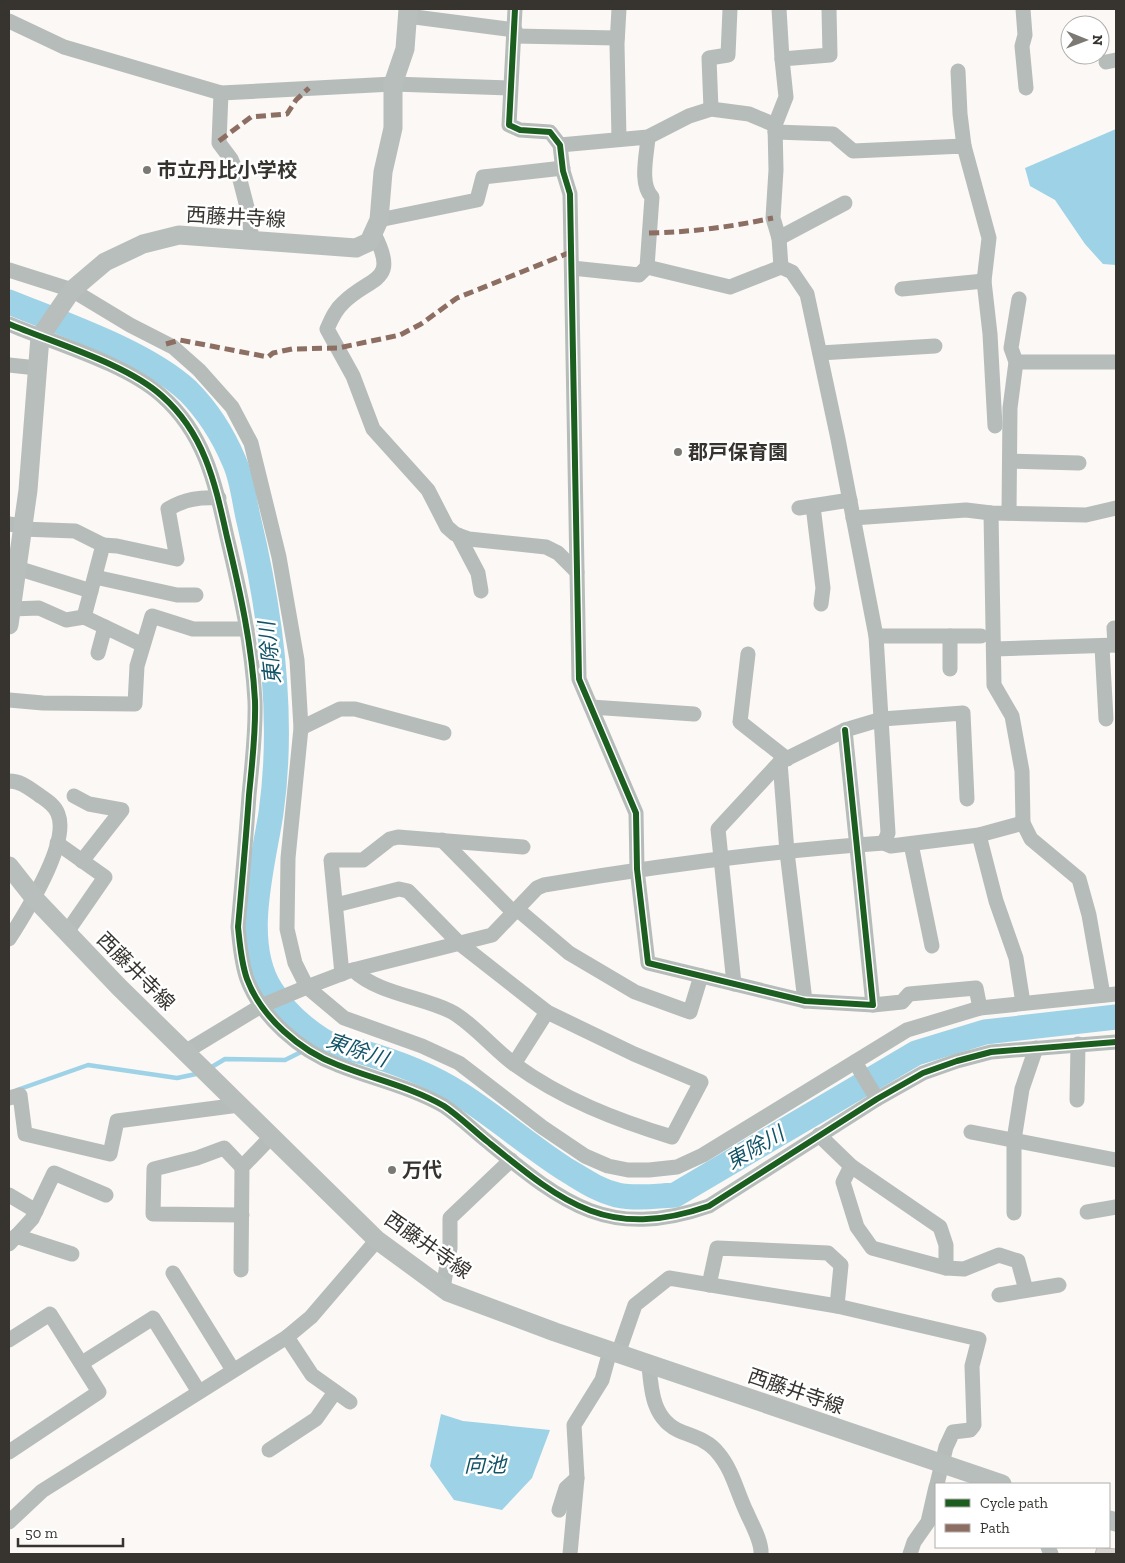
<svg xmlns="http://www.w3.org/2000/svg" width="1125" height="1563" font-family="'Zilla Slab','Noto Sans JP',serif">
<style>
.water{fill:#9ed2e6}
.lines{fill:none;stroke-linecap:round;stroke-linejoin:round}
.stream{stroke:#9ed2e6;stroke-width:4.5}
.river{stroke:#9ed2e6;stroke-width:25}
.building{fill:#d6d3d0;stroke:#c1bfbc}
.minor{stroke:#b6bcba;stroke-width:15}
.major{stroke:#b7bebb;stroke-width:19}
.quiet{stroke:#8d6e63;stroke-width:5;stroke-dasharray:10 5;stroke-linecap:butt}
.cycleway-casing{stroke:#fff;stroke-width:9}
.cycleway{stroke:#1b5e20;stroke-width:6}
.poi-dot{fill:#7c7975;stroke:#fff;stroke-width:2}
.labels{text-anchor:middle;stroke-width:5;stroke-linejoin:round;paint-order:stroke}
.poi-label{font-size:20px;font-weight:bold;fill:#373430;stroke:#fff;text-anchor:start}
.street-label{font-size:20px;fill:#373430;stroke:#fff}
.water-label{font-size:21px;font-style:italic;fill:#125367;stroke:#fff}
</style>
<rect width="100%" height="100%" fill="#fbf8f5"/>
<g class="water">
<path d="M1116 129V265L1103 264 1085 244 1055 200 1030 186 1025 168Z"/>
<path d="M441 1414 463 1421 550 1430 532 1478 502 1510 454 1500 430 1466Z"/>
</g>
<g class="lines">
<g class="stream">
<path d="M210 1068 225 1059 285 1060 323 1041"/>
<path d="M17 1090 88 1065 177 1078 201 1073"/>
</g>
<path class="river" d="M9 302C63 324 146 352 188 391 208 411 223 435 234 461 242 478 244 499 248 517 271 613 285 715 271 813 263 866 240 942 271 990 283 1010 303 1028 322 1040 333 1047 346 1048 358 1051 394 1061 429 1074 460 1094 496 1117 529 1146 565 1169 582 1179 597 1190 617 1195 636 1199 656 1196 675 1195L916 1053 985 1032 1116 1017"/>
</g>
<path class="building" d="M1097 1547 1116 1549V1554H1095Z"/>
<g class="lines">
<g class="minor">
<path d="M515 9 509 125 520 130 550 132 560 145 563 171 570 194 579 679 636 813 637 869 648 963 805 1001 873 1005 845 730"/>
<path d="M619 9 617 44 619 139"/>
<path d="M779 9 782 59"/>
<path d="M829 9 830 55 782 59 786 97 775 125 776 170 773 218 779 238 781 267 792 272 807 294 838 439 876 636 888 833 884 843"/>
<path d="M1023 9 1025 35 1022 46 1026 88"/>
<path d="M407 16 515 30"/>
<path d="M9 21 64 47 221 93 393 84 510 88"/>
<path d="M514 36 617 38"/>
<path d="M1106 62 1116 60"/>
<path d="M958 71 960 114 964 146"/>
<path d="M221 93 219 143 231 159 240 180 248 211 252 240"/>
<path d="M711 109 709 58 728 55 730 9"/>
<path d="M775 132 833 134 853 151 964 146 989 238 984 281 990 334 995 426"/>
<path d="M560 145 648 137 689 116 711 109 749 114 775 125"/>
<path d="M379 220 477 200 483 177 563 168"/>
<path d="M374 234C400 283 370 276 343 303 335 310 331 320 327 329L353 376 373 429 428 490 447 527 455 534 469 539 546 547 558 553 577 572"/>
<path d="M779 238 845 203"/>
<path d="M647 267 730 287 781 267"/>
<path d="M572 268 639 275 647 267 652 197C639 184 647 154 648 137"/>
<path d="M9 270 72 290 130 325 173 347 199 370 232 407 251 443 279 557 297 660 301 728 288 858 287 929 295 963 307 987 344 1018 422 1046 459 1063 542 1127 585 1156 608 1166 628 1170H649L677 1167 703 1155 907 1030 980 1008 1116 994"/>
<path d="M902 289 984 281"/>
<path d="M9 324C54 343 127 364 162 396 205 434 215 483 227 537 240 591 252 645 255 701 256 732 252 764 249 795 246 839 242 883 238 927 240 945 241 962 247 979 261 1017 300 1051 338 1065 373 1079 411 1087 444 1106 459 1116 473 1130 488 1142 563 1203 608 1241 709 1206L877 1099 923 1073 957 1061 991 1052 1116 1042"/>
<path d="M820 353 935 346"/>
<path d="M1016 362H1116"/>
<path d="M9 365 37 368"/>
<path d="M1010 461 1079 463"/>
<path d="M813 506 823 588 821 604"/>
<path d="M799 508 850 500"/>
<path d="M991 513 994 685 1012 716 1022 771 1023 823 1031 839 1079 879 1089 915 1103 995"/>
<path d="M1009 513 1010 408 1016 362 1011 348 1019 299"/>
<path d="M853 518 966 510 991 513 1086 515 1116 508"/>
<path d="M9 524 23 526"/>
<path d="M22 529 75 531 103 545 84 617"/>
<path d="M458 535 478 573 481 591"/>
<path d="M103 545 117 546 177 559 168 509C185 499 199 497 219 498"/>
<path d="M17 568 91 591"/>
<path d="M95 577 177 595H196"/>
<path d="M11 609 39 608 66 620 84 617 143 645"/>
<path d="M1114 628 1115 645"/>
<path d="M876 636H981"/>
<path d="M1102 647 1106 719"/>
<path d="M994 649 1116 645"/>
<path d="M98 653 105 627"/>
<path d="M748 654 740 722 787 759"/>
<path d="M950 669V636"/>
<path d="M9 700 43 703 135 704 137 666 152 616 193 629H247"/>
<path d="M591 707 694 714"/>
<path d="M301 728 340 709H355L444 733"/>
<path d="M780 762 787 852 805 1001"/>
<path d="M9 781C21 781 29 788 39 795 46 800 55 805 58 814 70 843 25 914 9 939"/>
<path d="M74 796 89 804 122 810 82 861"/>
<path d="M979 835 996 901 1016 958 1023 1003"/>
<path d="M442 840 514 913"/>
<path d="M57 843 105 877 67 932"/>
<path d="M911 844 932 946"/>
<path d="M336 905 399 889 408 891 459 943 547 1012 634 1054 701 1082 672 1137C616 1120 562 1099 514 1064 496 1051 469 1020 450 1011 419 996 379 994 353 970"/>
<path d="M517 909 569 953 635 992 690 1012 701 976"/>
<path d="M342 974 331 860H363L390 839 398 837 523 847"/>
<path d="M734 984 718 829 780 762 845 730 882 719 963 713 967 799"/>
<path d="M873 1005 902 1002 909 994 976 988 980 1008"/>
<path d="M185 1052 261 1006 307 987 349 971 492 935 537 888 544 885C656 866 770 851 884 843L891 846 979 835 1023 823"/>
<path d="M855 1062 877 1099"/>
<path d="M514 1064 547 1012"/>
<path d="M9 1098 20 1095 25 1134 110 1154 117 1121 239 1105"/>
<path d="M1077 1100 1078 1044"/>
<path d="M971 1132 1116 1160"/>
<path d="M819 1135 851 1166 940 1227 946 1245V1268"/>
<path d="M851 1166 843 1182 857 1227 872 1248 946 1268 964 1269 999 1255 1018 1261 1026 1290"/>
<path d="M9 1195 36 1211"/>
<path d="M1087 1212 1116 1207"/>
<path d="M1014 1213V1140L1022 1089 1036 1048"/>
<path d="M242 1215 153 1214 154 1169 197 1158 224 1148 242 1167"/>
<path d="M16 1236 72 1254"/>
<path d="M9 1244 32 1219 54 1173 106 1195"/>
<path d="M241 1270 242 1167 271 1137"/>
<path d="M173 1273 233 1370"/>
<path d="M709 1285 717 1248 828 1253 841 1265 837 1306"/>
<path d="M443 1288 450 1248V1218L511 1160"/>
<path d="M999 1295 1059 1285"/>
<path d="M287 1337 312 1375 350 1402"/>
<path d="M9 1340 50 1314 99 1392 9 1452"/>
<path d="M618 1354 635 1305 669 1278 837 1306 979 1339 972 1366 974 1425 970 1430 953 1432 946 1447 937 1484"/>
<path d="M82 1363 153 1318 199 1392"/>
<path d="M649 1365C651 1391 653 1421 682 1432 695 1437 709 1441 718 1453 732 1469 737 1492 746 1511 751 1523 762 1541 761 1554"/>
<path d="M269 1450 316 1419 335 1392"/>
<path d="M559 1510 566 1488 577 1478"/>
<path d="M9 1522 42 1491 287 1337 311 1317 377 1240"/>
<path d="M1048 1547 1051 1554"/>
<path d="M570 1554 577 1478 574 1425 602 1380 610 1351"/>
<path d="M910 1554 914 1542 928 1522 936 1487"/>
</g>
<g class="major">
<path d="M9 625 28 490 40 337 72 290 105 262 143 244 179 235 356 248 369 242 379 220 383 172 393 128V84L405 49 408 9"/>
<path d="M9 866 35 899 119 987 377 1240 448 1292 555 1332 1002 1484"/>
<path d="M1109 1520 1116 1522"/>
</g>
<g class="quiet">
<path d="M219 141 251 117 287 114 296 100 309 88"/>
<path d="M649 233C693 232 730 227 773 218"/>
<path d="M166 344 180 340 268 357 273 353 292 349 338 348 400 335 421 324 457 298 571 252"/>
</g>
<defs>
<g id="cycleway">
<path d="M515 9 509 125 520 130 550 132 560 145 563 171 570 194 579 679 636 813 637 869 648 963 805 1001 873 1005 845 730"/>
<path d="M9 324C54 343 127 364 162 396 205 434 215 483 227 537 240 591 252 645 255 701 256 732 252 764 249 795 246 839 242 883 238 927 240 945 241 962 247 979 261 1017 300 1051 338 1065 373 1079 411 1087 444 1106 459 1116 473 1130 488 1142 563 1203 608 1241 709 1206L877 1099 923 1073 957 1061 991 1052 1116 1042"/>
</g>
</defs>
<use href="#cycleway" class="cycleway-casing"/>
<use href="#cycleway" class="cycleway"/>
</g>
<g class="poi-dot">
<circle cx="147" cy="170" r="5"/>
<circle cx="678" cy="452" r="5"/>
<circle cx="392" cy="1170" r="5"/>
</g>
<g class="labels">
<g class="poi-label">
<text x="157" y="177">市立丹比小学校</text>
<text x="688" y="459">郡戸保育園</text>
<text x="402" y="1177">万代</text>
</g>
<g class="street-label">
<text transform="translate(236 217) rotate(3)" y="7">西藤井寺線</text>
<text transform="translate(136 971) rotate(45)" y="7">西藤井寺線</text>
<text transform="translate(428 1245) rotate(35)" y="7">西藤井寺線</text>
<text transform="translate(796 1391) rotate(19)" y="7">西藤井寺線</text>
</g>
<g class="water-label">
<text transform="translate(270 653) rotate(-96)" y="7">東除川</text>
<text transform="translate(357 1050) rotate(19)" y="7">東除川</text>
<text transform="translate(755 1148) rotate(-30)" y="7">東除川</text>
<text x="485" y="1472">向池</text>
</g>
</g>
<rect width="1125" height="1563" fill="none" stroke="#373430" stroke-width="20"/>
<rect x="935" y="1483" width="175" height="65" fill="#ffffff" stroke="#afaeac"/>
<rect x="945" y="1499" width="25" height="8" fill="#1b5e20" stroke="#afaeac"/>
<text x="980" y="1508" font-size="15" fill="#373430">Cycle path</text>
<rect x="945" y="1524" width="25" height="8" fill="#8d6e63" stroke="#afaeac"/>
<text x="980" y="1533" font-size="15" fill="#373430">Path</text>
<g transform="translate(1085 40) rotate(91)"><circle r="24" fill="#ffffff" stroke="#afaeac"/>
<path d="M0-4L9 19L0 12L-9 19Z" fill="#7c7975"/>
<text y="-8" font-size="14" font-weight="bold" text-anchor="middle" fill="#373430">N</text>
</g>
<path d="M18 1538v8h105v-8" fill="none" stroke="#373430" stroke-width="2.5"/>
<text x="25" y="1538" font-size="15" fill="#373430" stroke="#ffffff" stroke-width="4" paint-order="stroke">50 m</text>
</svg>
